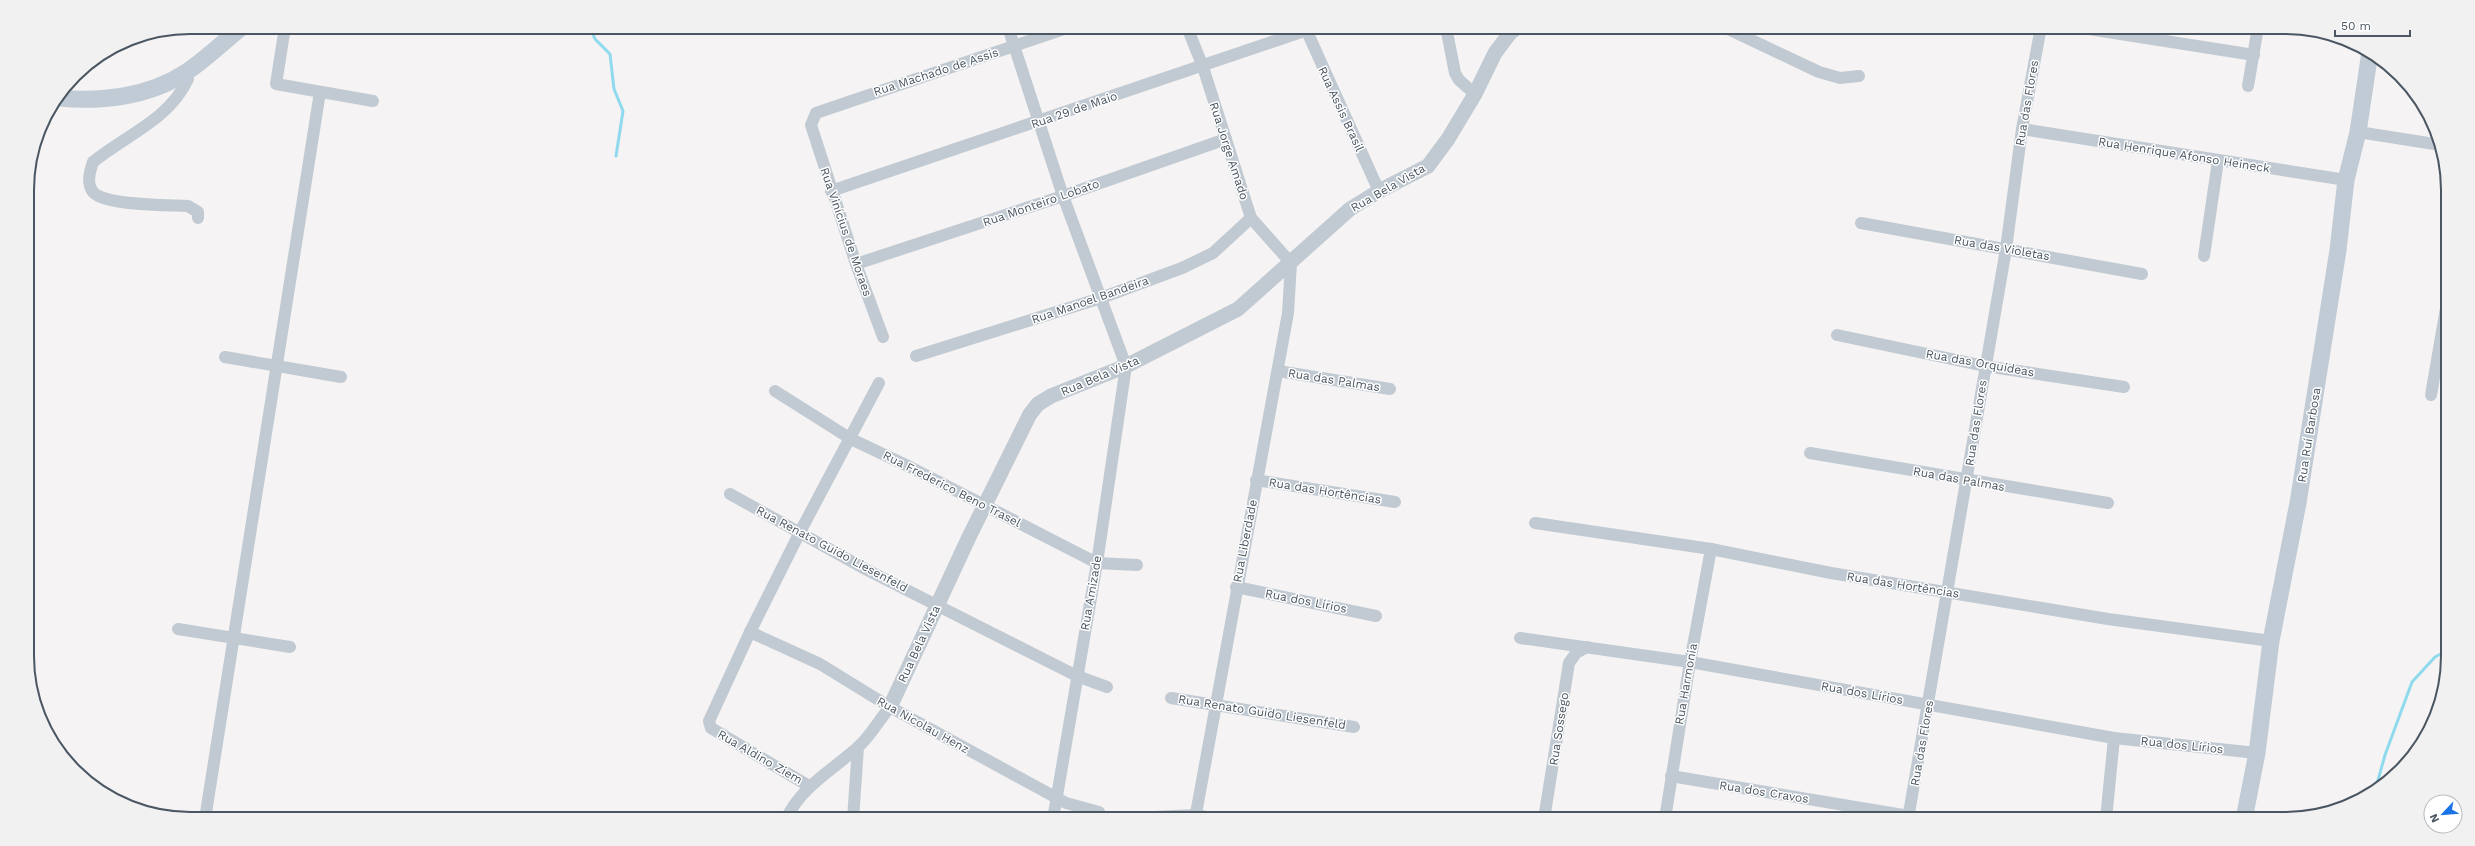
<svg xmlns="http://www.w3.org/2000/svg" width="2475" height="846" font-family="'Work Sans',sans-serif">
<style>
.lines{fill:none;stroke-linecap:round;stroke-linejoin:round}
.stream{stroke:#90daee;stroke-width:3}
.minor{stroke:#c1cad2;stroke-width:12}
.tertiary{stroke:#c1cad2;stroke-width:15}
.secondary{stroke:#c1cbd6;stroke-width:17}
.labels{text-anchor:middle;stroke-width:3;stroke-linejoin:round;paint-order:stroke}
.street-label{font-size:12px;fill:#4a5661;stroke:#fff}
.rim{fill:none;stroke:#4a5661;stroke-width:2}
</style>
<rect width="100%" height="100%" fill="#f5f3f3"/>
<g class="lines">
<g class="stream">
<path d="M590 27 595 39 610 54 614 89 623 111 616 156"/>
<path d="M2375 791 2385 755 2412 682 2435 657 2448 650"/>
</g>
<g class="minor">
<path d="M285 27 276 84 373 101"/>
<path d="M1008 27 1063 196 1126 366 1097 563 1053 819"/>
<path d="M1187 27 1203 67 1251 218 1291 263 1288 313 1195 819"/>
<path d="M1305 27 1379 191"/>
<path d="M1446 27 1455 73 1459 80 1475 94"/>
<path d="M1724 27 1819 72 1840 78 1859 76"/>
<path d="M2076 27 2254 55"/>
<path d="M185 73 188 79C169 120 126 135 93 162 90 171 86 183 93 192 105 206 169 205 188 206L198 212V218"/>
<path d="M2248 86 2258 27"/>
<path d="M2022 129 2346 180"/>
<path d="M2358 132 2441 145"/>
<path d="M831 191 1316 27"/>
<path d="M1861 223 2142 274"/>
<path d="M2204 256 2218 161"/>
<path d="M856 264 1063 196 1226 139"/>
<path d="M1837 335 1985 366 2124 387"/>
<path d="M883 337 856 264 811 125 816 113 1070 27"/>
<path d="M916 356 1101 298 1182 268 1213 253 1251 218"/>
<path d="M225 357 341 377"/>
<path d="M1278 371 1390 389"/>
<path d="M775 391 851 439 910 467 1097 563 1137 565"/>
<path d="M2431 395 2446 308"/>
<path d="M1810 453 2108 503"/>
<path d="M1256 480 1395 502"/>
<path d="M730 494 867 570 1077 676 1107 687"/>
<path d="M1535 523 1711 549 1831 573 2108 619 2271 641"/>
<path d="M1236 587 1376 616"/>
<path d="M178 629 290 647"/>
<path d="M750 632 820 664 890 707 1066 803 1099 812"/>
<path d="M1520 638 1690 662 2114 738 2257 753"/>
<path d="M1171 698 1354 727"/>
<path d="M1671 776 1927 819"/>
<path d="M809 786 711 728 709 721 750 632 800 532 879 383"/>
<path d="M1153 817 1196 815 1216 819"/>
<path d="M205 819 320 92"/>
<path d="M786 819C801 787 831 771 857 748 870 737 879 720 890 707"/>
<path d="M853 819 858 747"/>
<path d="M1544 819 1569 663 1576 653 1587 647"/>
<path d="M1665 819 1690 662 1711 549"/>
<path d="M1908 819 2006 249 2022 129 2041 27"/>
<path d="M2106 819 2114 738"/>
</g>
<path class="tertiary" d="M890 707 969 537 1030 414 1038 404 1051 396 1126 366 1238 309 1350 209 1379 191 1428 166 1448 139 1475 94 1495 53 1510 33 1518 27"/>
<g class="secondary">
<path d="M59 98C101 102 148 97 185 73 205 60 223 42 242 27"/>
<path d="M2244 819 2257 753 2271 641 2298 503 2338 250 2346 180 2358 132 2370 52"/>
</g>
</g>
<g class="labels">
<g class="street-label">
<text transform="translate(936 72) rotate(-18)" y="4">Rua Machado de Assis</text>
<text transform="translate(2027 103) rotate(-80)" y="4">Rua das Flores</text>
<text transform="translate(1341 109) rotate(65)" y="4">Rua Assis Brasil</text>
<text transform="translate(1074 110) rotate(-19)" y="4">Rua 29 de Maio</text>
<text transform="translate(1229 151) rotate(72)" y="4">Rua Jorge Amado</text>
<text transform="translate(2184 155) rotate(9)" y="4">Rua Henrique Afonso Heineck</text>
<text transform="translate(1388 188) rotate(-30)" y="4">Rua Bela Vista</text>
<text transform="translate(1041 203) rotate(-19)" y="4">Rua Monteiro Lobato</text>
<text transform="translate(846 232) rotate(71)" y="4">Rua Vinícius de Moraes</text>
<text transform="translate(2002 248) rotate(10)" y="4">Rua das Violetas</text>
<text transform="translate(1090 300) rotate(-19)" y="4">Rua Manoel Bandeira</text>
<text transform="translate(1980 363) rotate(10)" y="4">Rua das Orquídeas</text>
<text transform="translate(1100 376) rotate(-23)" y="4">Rua Bela Vista</text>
<text transform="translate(1334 380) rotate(9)" y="4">Rua das Palmas</text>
<text transform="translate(1976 423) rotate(-81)" y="4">Rua das Flores</text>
<text transform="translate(2309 435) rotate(-81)" y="4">Rua Ruí Barbosa</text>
<text transform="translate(1959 479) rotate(10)" y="4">Rua das Palmas</text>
<text transform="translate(952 489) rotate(27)" y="4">Rua Frederico Beno Trasel</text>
<text transform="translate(1325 491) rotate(9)" y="4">Rua das Hortências</text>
<text transform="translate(1245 541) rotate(-79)" y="4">Rua Liberdade</text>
<text transform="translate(832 549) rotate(28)" y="4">Rua Renato Guido Liesenfeld</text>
<text transform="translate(1903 585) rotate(9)" y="4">Rua das Hortências</text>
<text transform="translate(1091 593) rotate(-80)" y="4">Rua Amizade</text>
<text transform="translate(1306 601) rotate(11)" y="4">Rua dos Lírios</text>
<text transform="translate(919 644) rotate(-65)" y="4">Rua Bela Vista</text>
<text transform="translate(1686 684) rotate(-80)" y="4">Rua Harmonia</text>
<text transform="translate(1862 693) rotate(10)" y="4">Rua dos Lírios</text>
<text transform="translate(1262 712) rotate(9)" y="4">Rua Renato Guido Liesenfeld</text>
<text transform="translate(923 725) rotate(29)" y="4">Rua Nicolau Henz</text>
<text transform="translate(1559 729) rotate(-81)" y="4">Rua Sossego</text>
<text transform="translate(1922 743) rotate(-80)" y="4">Rua das Flores</text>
<text transform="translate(2182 745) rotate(6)" y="4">Rua dos Lírios</text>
<text transform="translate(760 757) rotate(30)" y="4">Rua Aldino Ziem</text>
<text transform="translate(1764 792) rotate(9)" y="4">Rua dos Cravos</text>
</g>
</g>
<path d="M0 0H2475V846H0ZM190 34H2285A156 156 0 0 1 2441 190V656A156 156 0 0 1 2285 812H190A156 156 0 0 1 34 656V190A156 156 0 0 1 190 34Z" fill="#f1f1f2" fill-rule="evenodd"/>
<path class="rim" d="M190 34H2285A156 156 0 0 1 2441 190V656A156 156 0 0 1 2285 812H190A156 156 0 0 1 34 656V190A156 156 0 0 1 190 34Z"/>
<g transform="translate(2443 814) rotate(244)"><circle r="19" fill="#ffffff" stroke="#b7bbc0"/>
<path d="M0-3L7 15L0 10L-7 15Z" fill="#1a73e8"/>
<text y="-6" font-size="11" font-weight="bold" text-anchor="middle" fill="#4a5661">N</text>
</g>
<path d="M2335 30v6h75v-6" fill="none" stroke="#4a5661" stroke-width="2"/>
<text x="2341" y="30" font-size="12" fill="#4a5661" stroke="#ffffff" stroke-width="3" paint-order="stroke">50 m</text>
</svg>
